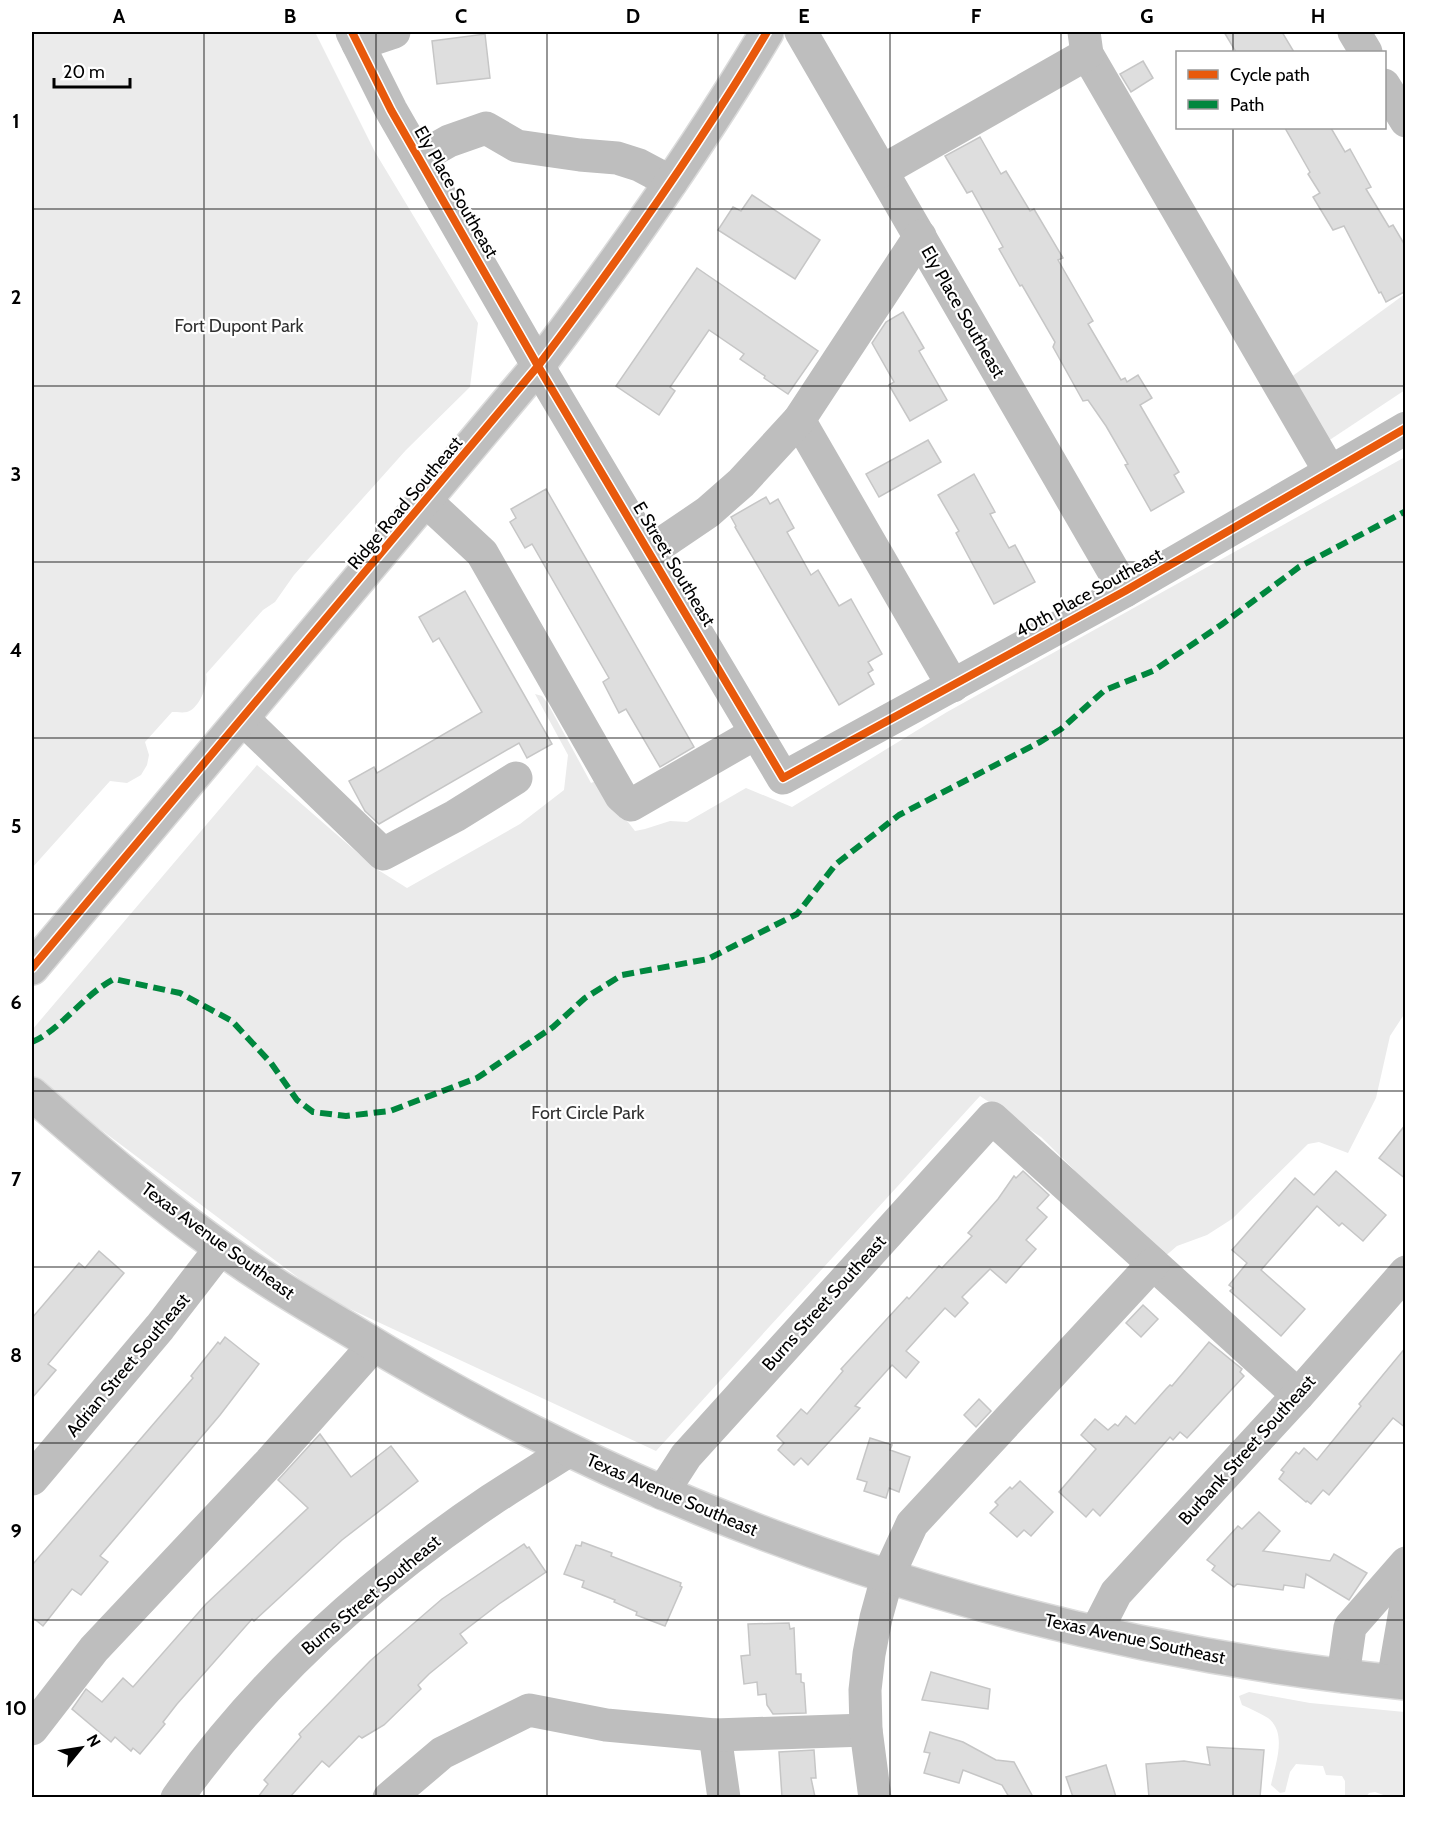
<svg xmlns="http://www.w3.org/2000/svg" width="1437" height="1829" font-family="Cabin,sans-serif">
<style>
.green{fill:#ebebeb}
.building{fill:#dedede;stroke:#c6c6c6;stroke-width:1.5}
.lines{fill:none;stroke-linecap:round;stroke-linejoin:round}
.major-casing{stroke:#dbdbdb;stroke-width:36}
.minor{stroke:#bebebe;stroke-width:33}
.major{stroke:#bebebe;stroke-width:33}
.quiet{stroke:#00873e;stroke-width:6;stroke-dasharray:12 6;stroke-linecap:butt}
.cycleway-casing{stroke:#fff;stroke-width:11}
.cycleway{stroke:#e8590c;stroke-width:8}
.grid{fill:none;stroke:#000;stroke-width:1.5;stroke-opacity:0.55}
.labels{text-anchor:middle;stroke-width:4.5;stroke-linejoin:round;paint-order:stroke}
.street-label{font-size:18px;fill:#000;stroke:#fff}
.park-label{font-size:18px;fill:#313131;stroke:#fff}
.neatline{fill:none;stroke:#000;stroke-width:2}
.grid-label{font-size:20px;text-anchor:middle;font-weight:bold;fill:#000}
</style>
<rect width="100%" height="100%" fill="#fff"/>
<g class="green">
<path d="M32 32H315L375 152 478 323 470 387 406 450 294 575 275 602 263 610 206 674C209 684 199 709 187 712 183 713 176 712 172 712L145 742 149 755 147 765 141 775 127 783 110 781 32 868Z"/>
<path d="M1405 294V390L1316 449 1283 383Z"/>
<path d="M1405 457V1013L1390 1036 1376 1098 1348 1153 1319 1142 1308 1144 1232 1219 1207 1235 1177 1246 1163 1258 1041 1137 980 1096 656 1451 324 1297 32 1078V1030L257 765 375 868 407 888 520 824 564 790 568 755 535 694 542 696 548 704 591 783 596 781 635 831 645 829 670 821 687 822 746 788 792 807 947 712Z"/>
<path d="M1249 1692 1310 1703 1405 1712V1797H1389L1375 1792 1369 1793 1366 1797H1345V1781L1342 1776 1326 1775 1323 1766 1296 1764 1290 1772 1285 1792 1280 1793 1271 1785C1275 1765 1288 1733 1268 1718 1260 1713 1251 1709 1242 1705L1239 1696Z"/>
</g>
<g class="building">
<path d="M1224 32H1282L1294 52H1236Z"/>
<path d="M485 34 490 78 437 84 432 41Z"/>
<path d="M1143 61 1153 78 1131 92 1120 74Z"/>
<path d="M1285 128H1331L1345 152 1350 149 1371 187 1366 189 1389 227 1393 225 1406 247V291L1386 302 1381 292 1379 293 1344 226 1333 230 1313 197 1320 193 1308 174 1310 172Z"/>
<path d="M980 137 1001 174 1006 171 1030 211 1034 209 1063 258 1058 260 1093 321 1088 324 1121 380 1125 378 1127 382 1138 375 1152 398 1140 405 1179 472 1174 475 1184 492 1151 511 1125 465 1128 464 1106 426 1088 400 1083 401 1053 347 1055 342 1022 285 1020 286 999 249 1003 247 972 191 967 193 945 156Z"/>
<path d="M752 195 820 240 795 279 718 230 733 207 741 211Z"/>
<path d="M697 268 818 351 788 394 764 378 765 376 740 359 744 354 709 330 670 387 675 391 659 415 616 386Z"/>
<path d="M903 312 924 348 919 351 947 400 910 421 889 385 894 382 872 343 886 322Z"/>
<path d="M928 440 941 462 879 497 866 474Z"/>
<path d="M974 474 995 512 990 514 1009 548 1015 545 1035 582 994 604 956 533 959 531 938 495Z"/>
<path d="M546 489 694 747 660 767 626 709 619 713 603 682 609 678 532 544 525 548 510 522 516 518 511 509Z"/>
<path d="M766 497 770 504 778 499 794 528 787 532 811 575 818 570 839 606 851 599 882 654 868 662 873 670 868 673 874 684 839 705 735 527 736 526 731 517Z"/>
<path d="M465 591 552 744 527 758 519 743 379 824 365 811 349 781 374 767 377 773 482 712 439 638 433 642 419 617Z"/>
<path d="M1406 1124V1179L1379 1158Z"/>
<path d="M1023 1171 1049 1195 1037 1208 1047 1217 1026 1240 1036 1249 1006 1283 990 1269 962 1297 968 1303 955 1317 945 1308 906 1351 919 1362 906 1378 892 1365 855 1406 860 1408 808 1465 801 1458 794 1465 778 1450 784 1443 777 1436 801 1409 807 1414 843 1371 841 1369 907 1297 909 1299 939 1266 942 1268 972 1236 968 1233 998 1199 1014 1176 1016 1178Z"/>
<path d="M1336 1171 1386 1215 1363 1241 1342 1223 1339 1226 1317 1206 1261 1270 1305 1309 1281 1336 1230 1291 1233 1288 1229 1285 1247 1263 1232 1250 1295 1178 1314 1195Z"/>
<path d="M99 1251 124 1273 48 1364 56 1370 32 1398V1318L79 1263 85 1268Z"/>
<path d="M1143 1305 1158 1319 1141 1337 1126 1323Z"/>
<path d="M225 1337 259 1364 220 1415 100 1556 108 1562 81 1595 72 1589 43 1626 32 1617V1568L33 1564 193 1378 191 1376 218 1342 220 1344Z"/>
<path d="M1209 1342 1242 1369 1240 1372 1244 1376 1187 1438 1180 1432 1173 1440 1170 1437 1100 1516 1093 1509 1086 1517 1059 1492 1096 1449 1081 1435 1095 1419 1108 1430 1115 1424 1118 1426 1126 1416 1135 1424 1166 1389 1170 1385 1172 1386Z"/>
<path d="M1406 1347V1428L1393 1418 1329 1495 1323 1490 1311 1504 1307 1501 1306 1502 1279 1479 1284 1472 1281 1470 1296 1452 1299 1454 1304 1448 1317 1460 1361 1406 1359 1404Z"/>
<path d="M979 1399 991 1411 976 1427 964 1415Z"/>
<path d="M320 1434 351 1477 391 1446 418 1481 342 1540 254 1621 252 1619 177 1704 163 1722 165 1724 140 1754 133 1748 131 1751 115 1737 111 1742 72 1709 86 1689 102 1702 123 1678 133 1687 206 1604 308 1508 278 1480Z"/>
<path d="M870 1438 892 1445 890 1450 910 1457 899 1492 889 1488 886 1498 864 1491 867 1482 857 1479Z"/>
<path d="M1020 1481 1053 1512 1031 1536 1024 1530 1017 1537 990 1513 998 1505 995 1502 1010 1487 1012 1489Z"/>
<path d="M1259 1512 1280 1531 1263 1551 1330 1561 1334 1554 1367 1573 1349 1600 1306 1574 1304 1588 1284 1585 1283 1590 1237 1584 1234 1587 1212 1570 1215 1566 1207 1560 1238 1526 1242 1529Z"/>
<path d="M582 1542 612 1553 611 1556 681 1583 680 1586 682 1587 665 1626 636 1615 637 1612 614 1602 615 1600 582 1587 584 1581 564 1574 576 1545 581 1546Z"/>
<path d="M524 1544 527 1548 529 1547 546 1572 499 1604 460 1634 467 1643 429 1674 418 1685 421 1689 384 1725 362 1738 359 1736 329 1767 322 1761 290 1797H258L268 1784 264 1780 301 1737 299 1734 370 1661 442 1599Z"/>
<path d="M789 1623 790 1629 794 1628 796 1674H801V1682L804 1683 806 1713 773 1714 767 1705 766 1694 758 1695 757 1682 744 1684 741 1656 750 1655 748 1624Z"/>
<path d="M931 1672 990 1689 988 1709 922 1700Z"/>
<path d="M930 1732 963 1742 996 1760 1014 1762 1033 1797H1009L1002 1785 963 1770 959 1783 924 1773 930 1753 924 1752Z"/>
<path d="M1207 1747 1264 1750 1260 1797H1149L1146 1764 1184 1761 1210 1765Z"/>
<path d="M814 1750 816 1778H811L815 1797H782L779 1752Z"/>
<path d="M1106 1765 1116 1797H1073L1066 1777Z"/>
</g>
<g class="lines">
<defs>
<g id="major">
<path d="M32 968 538 366C620 258 698 148 767 32"/>
<path d="M32 1094C93 1147 155 1201 221 1248 262 1278 306 1304 350 1330 671 1528 1030 1645 1406 1683"/>
</g>
</defs>
<use href="#major" class="major-casing"/>
<g class="minor">
<path d="M352 32 391 110 538 366 783 778 1125 591 1406 428"/>
<path d="M801 32 1125 591"/>
<path d="M1084 32 1087 54 1330 472"/>
<path d="M1354 32 1366 52"/>
<path d="M358 44 394 32"/>
<path d="M1384 85 1406 121"/>
<path d="M419 158 449 141 486 128 517 146 580 155 617 158 639 165 671 182"/>
<path d="M882 171 1087 54"/>
<path d="M799 420 953 686"/>
<path d="M426 501 482 553 621 796 631 805 756 733"/>
<path d="M649 552 708 512 741 483 799 420 920 236"/>
<path d="M243 719 383 854 455 816 516 778"/>
<path d="M32 1479 160 1327 221 1248"/>
<path d="M662 1493 686 1456 992 1118 1298 1395"/>
<path d="M1096 1632 1116 1593 1298 1395 1406 1272"/>
<path d="M1343 1676 1350 1627 1406 1563"/>
<path d="M1393 1681 1406 1605"/>
<path d="M32 1729 94 1649 270 1462 374 1345"/>
<path d="M715 1735 724 1798"/>
<path d="M177 1798C261 1680 372 1580 491 1500 517 1483 543 1467 568 1451"/>
<path d="M389 1798 442 1753 529 1710 606 1725 715 1735 866 1730"/>
<path d="M875 1798 866 1730 865 1690 869 1654 876 1618 887 1578 912 1524 1153 1264"/>
</g>
<use href="#major" class="major"/>
<path class="quiet" d="M32 1042C61 1030 83 995 114 979L180 993 232 1021 271 1063 297 1100 313 1112 346 1116 390 1111 477 1078 553 1027 585 998 622 975 708 959 797 914 836 864 899 815 1040 742 1061 729 1105 690 1153 671 1221 625 1299 567 1406 511"/>
<defs>
<g id="cycleway">
<path d="M352 32 391 110 538 366 783 778 1125 591 1406 428"/>
<path d="M32 968 538 366C620 258 698 148 767 32"/>
</g>
</defs>
<use href="#cycleway" class="cycleway-casing"/>
<use href="#cycleway" class="cycleway"/>
</g>
<path class="grid" d="M204 32V1798M376 32V1798M547 32V1798M718 32V1798M890 32V1798M1061 32V1798M1233 32V52M1233 128V1798M32 209H1406M32 386H1406M32 562H1406M32 738H1406M32 914H1406M32 1091H1406M32 1267H1406M32 1443H1406M32 1620H1406"/>
<g class="labels">
<g class="street-label">
<text transform="translate(456 192) rotate(60)" y="6">Ely Place Southeast</text>
<text transform="translate(963 312) rotate(60)" y="6">Ely Place Southeast</text>
<text transform="translate(405 503) rotate(-50)" y="6">Ridge Road Southeast</text>
<text transform="translate(674 564) rotate(59)" y="6">E Street Southeast</text>
<text transform="translate(1089 593) rotate(-29)" y="6">40th Place Southeast</text>
<text transform="translate(218 1241) rotate(36)" y="6">Texas Avenue Southeast</text>
<text transform="translate(824 1303) rotate(-48)" y="6">Burns Street Southeast</text>
<text transform="translate(128 1365) rotate(-50)" y="6">Adrian Street Southeast</text>
<text transform="translate(1247 1450) rotate(-48)" y="6">Burbank Street Southeast</text>
<text transform="translate(672 1495) rotate(23)" y="6">Texas Avenue Southeast</text>
<text transform="translate(371 1595) rotate(-40)" y="6">Burns Street Southeast</text>
<text transform="translate(1135 1639) rotate(12)" y="6">Texas Avenue Southeast</text>
</g>
<g class="park-label">
<text x="239" y="332">Fort Dupont Park</text>
<text x="588" y="1119">Fort Circle Park</text>
</g>
</g>
<rect width="1437" height="1829" fill="none" stroke="#ffffff" stroke-width="66"/>
<rect x="1176" y="51" width="210" height="78" fill="#ffffff" stroke="#999999" stroke-width="1.5"/>
<rect x="1188" y="70" width="30" height="9" fill="#e8590c" stroke="#999999" stroke-width="1.5"/>
<text x="1230" y="81" font-size="18" fill="#000000">Cycle path</text>
<rect x="1188" y="100" width="30" height="9" fill="#00873e" stroke="#999999" stroke-width="1.5"/>
<text x="1230" y="111" font-size="18" fill="#000000">Path</text>
<g transform="translate(81 1748) rotate(60)" stroke="#ffffff" stroke-width="4.5" paint-order="stroke">
<path d="M0-4.5L10 22L0 15L-10 22Z" fill="#000000"/>
<text y="-9" font-size="16" font-weight="bold" text-anchor="middle" fill="#000000">N</text>
</g>
<path d="M54 78v9h76v-9" fill="none" stroke="#000000" stroke-width="3"/>
<text x="63" y="78" font-size="18" fill="#000000" stroke="#ffffff" stroke-width="4.5" paint-order="stroke">20 m</text>
<rect x="33" y="33" width="1371" height="1763" class="neatline"/>
<g class="grid-label">
<text x="119" y="23">A</text>
<text x="290" y="23">B</text>
<text x="461" y="23">C</text>
<text x="633" y="23">D</text>
<text x="804" y="23">E</text>
<text x="976" y="23">F</text>
<text x="1147" y="23">G</text>
<text x="1318" y="23">H</text>
<text x="16" y="128">1</text>
<text x="16" y="304">2</text>
<text x="16" y="481">3</text>
<text x="16" y="657">4</text>
<text x="16" y="833">5</text>
<text x="16" y="1009">6</text>
<text x="16" y="1186">7</text>
<text x="16" y="1362">8</text>
<text x="16" y="1538">9</text>
<text x="16" y="1715">10</text>
</g>
</svg>
